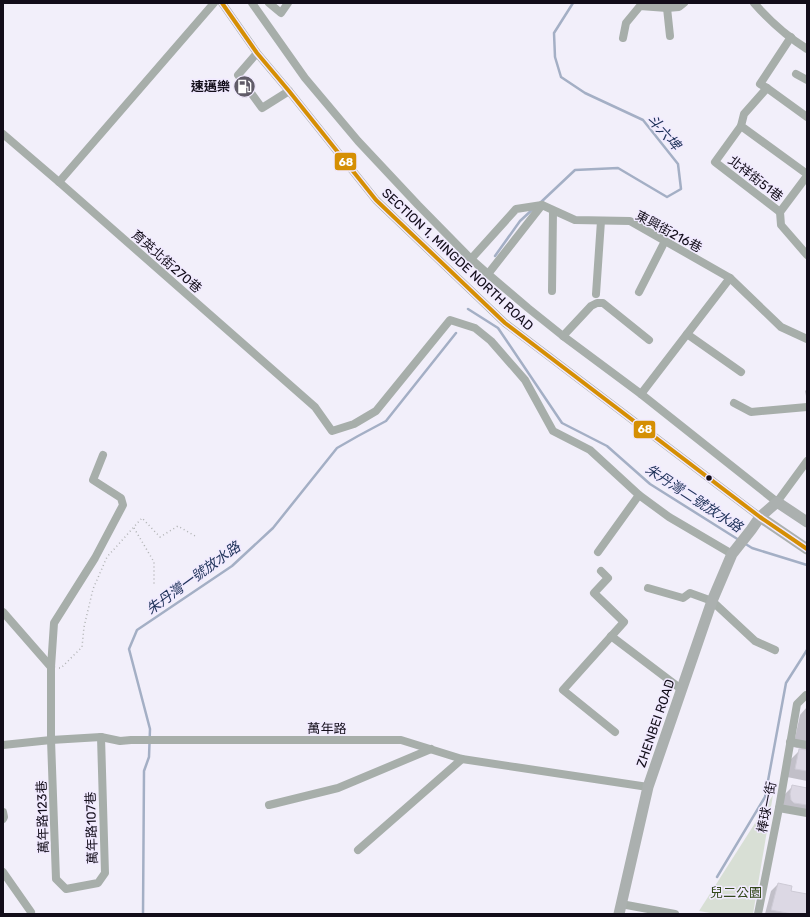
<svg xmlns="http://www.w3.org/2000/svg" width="810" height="917" font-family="Rubik,'Noto Sans TC',sans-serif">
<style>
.green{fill:#d8dfd5}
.shadow{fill:#0003}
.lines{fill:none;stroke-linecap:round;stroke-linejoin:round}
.stream{stroke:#a4afc5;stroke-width:2.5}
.building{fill:#dcd8e4;stroke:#cecbd6}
.path{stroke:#b1b3b4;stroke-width:1.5;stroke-dasharray:1 3;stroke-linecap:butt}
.minor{stroke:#a7aeaa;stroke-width:8}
.major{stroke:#abb0af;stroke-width:11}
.bus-1-casing{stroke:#f1eaff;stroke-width:7}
.bus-1{stroke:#d58f04;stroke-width:4}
.bus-dot{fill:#120d19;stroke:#f1eaff;stroke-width:1.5}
.labels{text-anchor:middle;stroke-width:3;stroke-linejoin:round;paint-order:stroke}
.poi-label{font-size:13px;font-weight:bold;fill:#120d19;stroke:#f1eaff;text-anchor:end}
.street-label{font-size:13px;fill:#120d19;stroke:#f1eaff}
.park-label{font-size:13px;fill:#32481a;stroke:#f1eaff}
.water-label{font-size:14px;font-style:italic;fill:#1d3158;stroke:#f1eaff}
.line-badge{stroke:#f1eaff;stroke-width:1.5}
.badge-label{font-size:11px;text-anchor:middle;font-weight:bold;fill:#fff}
</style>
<rect width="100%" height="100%" fill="#f2effa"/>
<path class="green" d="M773 795 753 914H716L699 911Z"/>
<g class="shadow">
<path d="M807 389V401L805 391Z"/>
<path d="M807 707V781L787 777 791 759 800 750 806 751V750L793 747 800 715Z"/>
<path d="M793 786 807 789V814L783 808 784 795Z"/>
<path d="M778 884 790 891 807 895V914H765L771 891Z"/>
</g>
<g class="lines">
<g class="stream">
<path d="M540 203 575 170 618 168 667 197 681 189 678 164 643 120 585 93 561 77 555 57 554 33 573 3"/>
<path d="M495 256 520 221 533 209"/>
<path d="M468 309 498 328 562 423 607 446 650 484 739 540"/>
<path d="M744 543 752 548 807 565"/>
<path d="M717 877 765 797 786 683 807 650"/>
<path d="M143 914 144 771 149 757 150 729 129 649 137 630 232 566 273 528 337 448 358 436 386 421 456 333"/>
</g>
</g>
<g class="building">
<path d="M799 749 807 750V771L795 769Z"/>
<path d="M792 785 807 788V805L794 803 791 800 790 794Z"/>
<path d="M778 883 792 886 791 891 807 894V914H792L771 910Z"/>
</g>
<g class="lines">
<g class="path">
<path d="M134 528 154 562V586"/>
<path d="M59 668H61L82 647 84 627 93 589 107 557 142 518 160 537 178 526 197 537"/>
</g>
<g class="minor">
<path d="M222 3 257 53 289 91 376 200 505 323 760 517"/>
<path d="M252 3 305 78 358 141 418 205 471 259 488 274 528 308 563 336 641 394 777 502 807 461"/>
<path d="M269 3 281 13 288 3"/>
<path d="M754 3C769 20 788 37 807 49"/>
<path d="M667 8 670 36"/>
<path d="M791 37 760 84 767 88 807 117"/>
<path d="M623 38 626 23 640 6 667 8 679 7 684 3"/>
<path d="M257 53 238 75 262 108 289 91"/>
<path d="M796 74 807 80"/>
<path d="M767 88 744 114 741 126 807 174"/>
<path d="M741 126 715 162 780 212"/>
<path d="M3 134 59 182 315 407 332 431 354 424 376 411 450 320 475 328 491 341 525 380 553 431 590 450 639 495 669 517 732 554"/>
<path d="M807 176 780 212 781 225 807 255"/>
<path d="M59 182 214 3"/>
<path d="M471 259 516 209 542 205 575 220 630 221 730 278 781 327 807 339"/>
<path d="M488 274 542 205"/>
<path d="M552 291 553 211"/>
<path d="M639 292 665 241"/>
<path d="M596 294 601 221"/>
<path d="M687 334 741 372"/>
<path d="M563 336 591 306 597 303H603L649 340"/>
<path d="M641 394 730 278"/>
<path d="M734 403 751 412 807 407"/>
<path d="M598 552 639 495"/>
<path d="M601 571 608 578 594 593 624 622 563 690 615 732"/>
<path d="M648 588 683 598 690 593 712 601 755 641 775 650"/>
<path d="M3 612 51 667"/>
<path d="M611 636 681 689"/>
<path d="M101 737 105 873 98 883 66 889 56 879 51 740V667L54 623 95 558 123 505 121 498 93 480 103 455"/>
<path d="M790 742 807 745"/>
<path d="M3 745 51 740 101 737 120 741 131 740H401L462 759 648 787"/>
<path d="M269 805 338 788 431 749"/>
<path d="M779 808 807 813"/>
<path d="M3 812 4 817 3 819"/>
<path d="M358 850 462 759"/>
<path d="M3 872 31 912"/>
<path d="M621 904 675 914"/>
<path d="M758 914 779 808 797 704 806 695H807"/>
</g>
<g class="major">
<path d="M760 517 807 549"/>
<path d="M619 914 648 787 712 601 732 554 751 530 760 517 777 502 807 522"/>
</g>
<defs>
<path id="bus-1" d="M222 3 257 53 289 91 376 200 505 323 760 517 807 549"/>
</defs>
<use href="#bus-1" class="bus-1-casing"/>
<use href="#bus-1" class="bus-1"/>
</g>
<defs>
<symbol id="fuel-disc" viewBox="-11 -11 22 22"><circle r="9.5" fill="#605c68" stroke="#f1eaff"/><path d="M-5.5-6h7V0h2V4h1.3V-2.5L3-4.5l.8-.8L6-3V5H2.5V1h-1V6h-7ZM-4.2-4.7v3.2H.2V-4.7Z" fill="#fff"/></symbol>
</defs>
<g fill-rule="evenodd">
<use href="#fuel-disc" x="232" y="74" width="25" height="25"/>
</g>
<circle class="bus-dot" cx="709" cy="478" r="3.5"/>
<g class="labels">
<g class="poi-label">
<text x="230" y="91">速邁樂</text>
</g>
<g class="street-label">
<text transform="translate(756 178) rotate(38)" y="5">北祥街51巷</text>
<text transform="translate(669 231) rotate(28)" y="5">東興街216巷</text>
<text transform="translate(458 259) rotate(43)" y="5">SECTION 1, MINGDE NORTH ROAD</text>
<text transform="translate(167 261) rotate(41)" y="5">育英北街270巷</text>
<text transform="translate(655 723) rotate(-71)" y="5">ZHENBEI ROAD</text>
<text x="327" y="733">萬年路</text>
<text transform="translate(766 807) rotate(-79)" y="5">棒球一街</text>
<text transform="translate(42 817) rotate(-92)" y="5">萬年路123巷</text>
<text transform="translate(91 828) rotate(-92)" y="5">萬年路107巷</text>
</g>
<g class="park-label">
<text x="736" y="897">兒二公園</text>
</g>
<g class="water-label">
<text transform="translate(664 132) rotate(48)" y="5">斗六埤</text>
<text transform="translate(694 498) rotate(33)" y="5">朱丹灣二號放水路</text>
<text transform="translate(193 578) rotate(-36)" y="5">朱丹灣一號放水路</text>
</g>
</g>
<g class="line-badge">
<rect x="334" y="152" width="23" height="19" rx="4" fill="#d58f04"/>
<rect x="633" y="420" width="23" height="19" rx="4" fill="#d58f04"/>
</g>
<g class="badge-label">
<text x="346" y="166">68</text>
<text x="645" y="433">68</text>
</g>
<rect width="810" height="917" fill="none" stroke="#120d19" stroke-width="8"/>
</svg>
